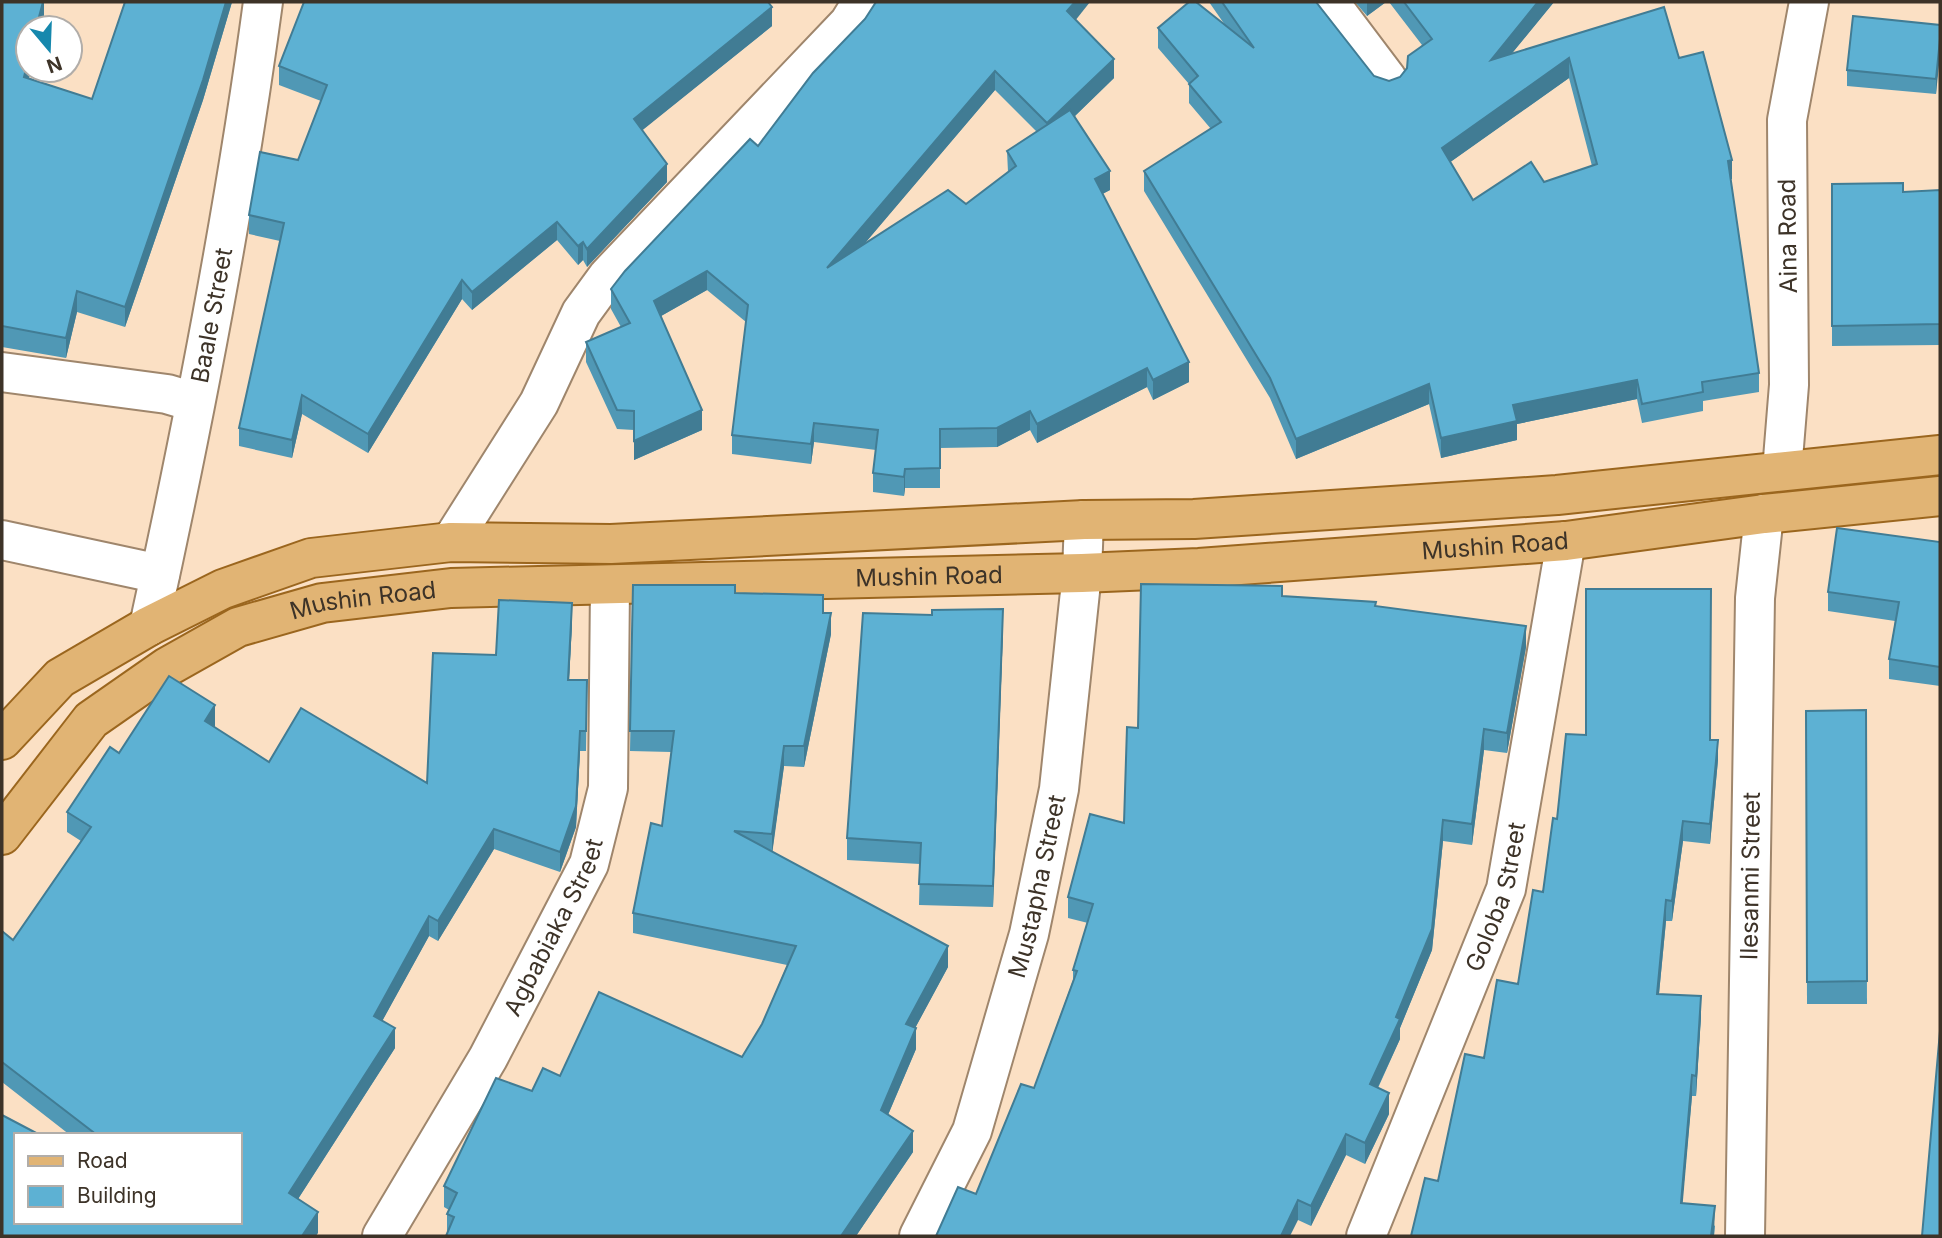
<svg xmlns="http://www.w3.org/2000/svg" width="1942" height="1238" font-family="Inter,sans-serif">
<style>
.lines{fill:none;stroke-linecap:round;stroke-linejoin:round}
.minor-casing{stroke:#9f866c;stroke-width:42}
.major-casing{stroke:#9b661e;stroke-width:42}
.minor{stroke:#fff;stroke-width:38}
.major{stroke:#e1b474;stroke-width:38}
.wall{fill:#5098b5;fill-rule:evenodd}
.shaded-wall{fill:#417c94}
.building{fill:#5db1d3;stroke:#417c94;stroke-width:2;fill-rule:evenodd}
.labels{text-anchor:middle;stroke-width:7;stroke-linejoin:round;paint-order:stroke}
.street-label{font-size:24px;fill:#3d3328;stroke:#fff}
</style>
<rect width="100%" height="100%" fill="#fbe0c4"/>
<g class="lines">
<defs>
<g id="minor">
<path d="M1329 2 1387 79"/>
<path d="M2 372 167 394 194 402"/>
<path d="M1782 471 1789 385 1787 120 1809 2"/>
<path d="M2 540 160 574"/>
<path d="M451 542 539 403 581 313 608 276 849 23 862 2"/>
<path id="s1" d="M149 626C194 421 235 210 263 2"/>
<path id="s2" d="M382 1236 488 1058 589 864 608 788 610 586"/>
<path id="s3" d="M919 1236 972 1131 1029 934 1059 789 1082 573 1084 520"/>
<path id="s4" d="M1366 1236 1506 889 1566 541"/>
<path id="s5" d="M1745 1236 1755 598 1764 514"/>
</g>
<g id="major">
<path d="M2 740 60 678 149 626 223 589 311 558 451 542 611 544 1084 520 1194 519 1557 495 1940 455"/>
<path id="s6" d="M2 835 91 720 167 667 238 627 322 603 451 588 1082 573 1199 568 1566 541 1764 514 1940 496"/>
</g>
</defs>
<use href="#minor" class="minor-casing"/>
<use href="#major" class="major-casing"/>
<use href="#minor" class="minor"/>
<use href="#major" class="major"/>
</g>
<g class="wall">
<path d="M2 2H44V18L41 28H28V70H31L29 78 92 99 125 2H232L203 100 125 327 77 312 66 358 2 347Z"/>
<path d="M304 2H772L769 4 772 26 642 130 667 182 587 267 583 260 578 265 557 240 472 310 462 299 368 453 302 414 292 458 239 446V428L280 241 249 234V215L298 160 321 101 279 85V66Z"/>
<path d="M1209 2H1316L1374 76 1389 81 1400 77 1422 45 1389 2H1554L1512 53 1679 58 1732 179H1731L1759 373V392L1703 401V411L1642 423 1637 399 1517 424V440L1441 458 1429 404 1296 459 1270 398 1144 191V171L1211 129 1189 103V84L1158 48V28L1225 25ZM1569 78 1592 166 1544 182 1473 200 1450 162Z"/>
<path d="M1355 2H1386L1367 16Z"/>
<path d="M1076 20 1114 78 1075 116 1110 190 1102 194 1189 382 1153 400 1147 387 1037 443 1030 430 997 447 940 448V488H905L904 496 873 492V473L876 450 814 442 811 464 732 454V435L746 322 707 290 661 316 702 430 634 460V430L617 429 586 362V342L621 327 611 309V289L758 146ZM995 90 1037 132 1007 151 1008 172 966 204 864 244Z"/>
<path d="M1940 25 1936 94 1847 86V70Z"/>
<path d="M1832 184 1903 192 1940 190V345L1832 346Z"/>
<path d="M1940 542V686L1889 679V659L1895 621 1828 611V592Z"/>
<path d="M633 585 735 593 823 613 831 634 804 767 784 766 772 852 948 967 915 1028 916 1049 888 1115 913 1152 856 1236H446L447 1234V1214L449 1210 444 1207V1186L532 1091 560 1076 742 1057 762 1024 787 965 633 933V913L662 826 671 752 630 751Z"/>
<path d="M1282 596 1376 606 1526 647 1507 753 1484 750 1472 845 1443 841 1432 950 1400 1028V1039L1378 1088 1389 1114 1365 1164 1346 1155 1311 1226 1298 1220 976 1194 1034 1088 1073 980V970L1088 923 1068 918V897L1124 823 1138 728Z"/>
<path d="M572 624 569 680H587L586 751H580L576 827 560 872 494 849 438 941 429 936 382 1021 395 1048 298 1199 318 1233 16 1222 240 1135H70L2 1082V931L13 940 81 841 67 832V812L119 753 215 726 214 727 269 762 427 783 496 655Z"/>
<path d="M1003 630 993 907 919 905 920 864 847 860V838Z"/>
<path d="M1866 710 1867 1004H1807L1806 711Z"/>
<path d="M1586 735 1710 740 1718 760 1710 844 1683 841 1672 921H1666L1659 994 1701 1016 1696 1096H1692L1682 1203 1715 1226 1714 1236H1411L1438 1181 1484 1058 1518 984 1543 892 1557 819Z"/>
</g>
<g class="shaded-wall">
<path d="M43 2H44V18L41 28H36Z"/>
<path d="M226 2H232L203 100 125 327V307Z"/>
<path d="M1075 2H1090L1067 31V11Z"/>
<path d="M1367 2H1386L1367 16Z"/>
<path d="M1538 2H1554L1491 79V60Z"/>
<path d="M772 7V26L634 137V119Z"/>
<path d="M1940 39V55L1936 94V79Z"/>
<path d="M1569 58V78L1442 168V148Z"/>
<path d="M1114 59V78L1047 143V123Z"/>
<path d="M28 61V70H31L24 97V77Z"/>
<path d="M995 71V90L827 288V268Z"/>
<path d="M1732 160V179L1728 180V161Z"/>
<path d="M667 164V182L587 267V249Z"/>
<path d="M1110 171V190L1095 198V179Z"/>
<path d="M557 222V240L472 310V292Z"/>
<path d="M583 242V260L578 265V246Z"/>
<path d="M707 271V290L654 320V301Z"/>
<path d="M462 280V299L368 453V434Z"/>
<path d="M77 291V312L66 358V338Z"/>
<path d="M1189 362V382L1153 400V380Z"/>
<path d="M1147 368V387L1037 443V424Z"/>
<path d="M1637 380V399L1517 424V440L1441 458V438L1513 405Z"/>
<path d="M1429 384V404L1296 459V439Z"/>
<path d="M302 395V414L292 458V440Z"/>
<path d="M702 410V430L634 460V441Z"/>
<path d="M1030 411V430L997 447V428Z"/>
<path d="M814 423V442L811 464V444Z"/>
<path d="M905 469V488L904 496V477Z"/>
<path d="M572 603V624L568 700V680Z"/>
<path d="M1003 609V630L993 907V886Z"/>
<path d="M831 613V634L804 767V746Z"/>
<path d="M1526 626V647L1507 753V733Z"/>
<path d="M215 705V726L205 741V721Z"/>
<path d="M1484 729V750L1472 845V824Z"/>
<path d="M580 731V751L576 827 560 872V852Z"/>
<path d="M1718 740V760L1710 844V824Z"/>
<path d="M784 746V766L772 855V834Z"/>
<path d="M1443 820V841L1432 950 1400 1028V1039L1370 1104V1084L1396 1017Z"/>
<path d="M1683 821V841L1672 921V901Z"/>
<path d="M494 829V849L438 941V921Z"/>
<path d="M1666 900V921L1657 1014V994Z"/>
<path d="M429 916V936L374 1036V1016Z"/>
<path d="M948 946V967L906 1045V1024Z"/>
<path d="M1701 996V1016L1696 1096V1076Z"/>
<path d="M395 1028V1048L289 1213V1193Z"/>
<path d="M916 1028V1049L881 1131V1110Z"/>
<path d="M1692 1075V1096L1681 1223V1203Z"/>
<path d="M1389 1093V1114L1365 1164V1143Z"/>
<path d="M913 1131V1152L856 1236H841Z"/>
<path d="M1346 1134V1155L1311 1226V1206Z"/>
<path d="M1298 1200V1220L1290 1236H1281Z"/>
<path d="M1715 1206 1714 1236H1711Z"/>
<path d="M318 1212V1233L316 1236H302Z"/>
</g>
<g class="building">
<path d="M2 2H43L36 28H28V61L24 77 92 99 125 2H226L203 80 125 307 77 291 66 338 2 326Z"/>
<path d="M304 2H768L772 7 634 119 667 164 587 249 583 242 578 246 557 222 472 292 462 280 368 434 302 395 292 440 239 428 284 223 249 215 260 152 298 160 327 85 279 66Z"/>
<path d="M876 2H1075L1067 11 1114 59 1047 123 995 71 827 268 948 190 966 204 1016 166 1007 151 1070 110 1110 171 1095 179 1189 362 1153 380 1147 368 1037 424 1030 411 997 428 940 429V468L905 469 904 477 873 473 878 430 814 423 811 444 732 435 748 305 707 271 654 301 702 410 634 441V411L617 410 586 342 630 323 611 289 625 271 750 139 758 146 813 73 865 19Z"/>
<path d="M1189 2H1196L1254 48 1222 2H1316L1374 76 1389 81 1400 77 1407 68 1408 56 1432 39 1404 2H1538L1491 60 1664 7 1679 58 1703 52 1732 160 1728 161 1759 373 1702 382 1703 392 1642 404 1637 380 1513 405 1517 421 1441 438 1429 384 1296 439 1270 378 1144 171 1221 122 1189 84 1198 76 1158 28ZM1569 58 1597 164 1544 182 1531 162 1473 200 1442 148Z"/>
<path d="M1853 16 1940 25V39L1936 79 1847 70Z"/>
<path d="M1903 183V192L1940 190V324L1832 326V184Z"/>
<path d="M1837 528 1940 542V667L1889 659 1899 602 1828 592Z"/>
<path d="M1141 584 1282 586V596L1376 602 1375 606 1526 626 1507 733 1484 729 1472 824 1443 820 1432 929 1396 1017 1400 1019 1370 1084 1389 1093 1365 1143 1346 1134 1311 1206 1298 1200 1281 1236H936L958 1187 976 1194 1021 1084 1034 1088 1077 971 1073 970 1093 904 1068 897 1090 814 1124 823 1127 727 1138 728Z"/>
<path d="M633 585H735V593L823 595V613H831L804 746H784L772 834 734 831 948 946 906 1024 916 1028 881 1110 913 1131 841 1236H446L454 1217 447 1214 457 1193 444 1186 496 1078 532 1091 543 1068 560 1076 599 992 742 1057 762 1024 796 946 633 913 651 823 662 826 674 731H630Z"/>
<path d="M1586 589H1711L1710 740H1718L1710 824 1683 821 1672 901 1666 900 1657 994 1701 996 1696 1076 1692 1075 1681 1203 1715 1206 1711 1236H1411L1425 1178 1438 1181 1465 1054 1484 1058 1497 980 1518 984 1533 890 1543 892 1553 818 1557 819 1566 734 1586 735Z"/>
<path d="M499 600 572 603 568 680H587L586 731H580L576 806 560 852 494 829 438 921 429 916 374 1016 395 1028 289 1193 318 1212 302 1236H2V1115L40 1135H16V1222H240V1135H97L2 1062V931L13 940 91 827 67 812 110 747 119 753 169 676 215 705 205 721 269 762 301 708 427 783 433 653 496 655Z"/>
<path d="M1003 609 993 886 919 884 921 843 847 838 863 613 932 615V610Z"/>
<path d="M1866 710 1867 981 1807 982 1806 711Z"/>
<path d="M1940 1031V1236H1922Z"/>
</g>
<g class="labels">
<g class="street-label">
<text transform="translate(1788 236) rotate(-91)" y="8">Aina Road</text>
<text dy="8" stroke="none"><textPath href="#s1" startOffset="317">Baale Street</textPath></text>
<text dy="8" stroke="none"><textPath href="#s6" startOffset="1582">Mushin Road</textPath></text>
<text dy="8" stroke="none"><textPath href="#s6" startOffset="1015">Mushin Road</textPath></text>
<text dy="8" stroke="none"><textPath href="#s6" startOffset="448">Mushin Road</textPath></text>
<text dy="8" stroke="none"><textPath href="#s5" startOffset="360">Ilesanmi Street</textPath></text>
<text dy="8" stroke="none"><textPath href="#s3" startOffset="371">Mustapha Street</textPath></text>
<text dy="8" stroke="none"><textPath href="#s4" startOffset="364">Goloba Street</textPath></text>
<text dy="8" stroke="none"><textPath href="#s2" startOffset="354">Agbabiaka Street</textPath></text>
</g>
</g>
<rect width="1942" height="1238" fill="none" stroke="#3d3328" stroke-width="7"/>
<rect x="14" y="1133" width="228" height="91" fill="#ffffff" stroke="#b1ada9" stroke-width="2"/>
<rect x="28" y="1156" width="35" height="10" fill="#e1b474" stroke="#b1ada9" stroke-width="2"/>
<text x="77" y="1168" font-size="21" fill="#3d3328">Road</text>
<rect x="28" y="1186" width="35" height="21" fill="#5db1d3" stroke="#b1ada9" stroke-width="2"/>
<text x="77" y="1203" font-size="21" fill="#3d3328">Building</text>
<g transform="translate(49 49) rotate(161)"><circle r="33" fill="#ffffff" stroke="#b1ada9" stroke-width="2"/>
<path d="M0-5L12 26L0 18L-12 26Z" fill="#1688ad"/>
<text y="-10" font-size="19" font-weight="bold" text-anchor="middle" fill="#3d3328">N</text>
</g>
</svg>
